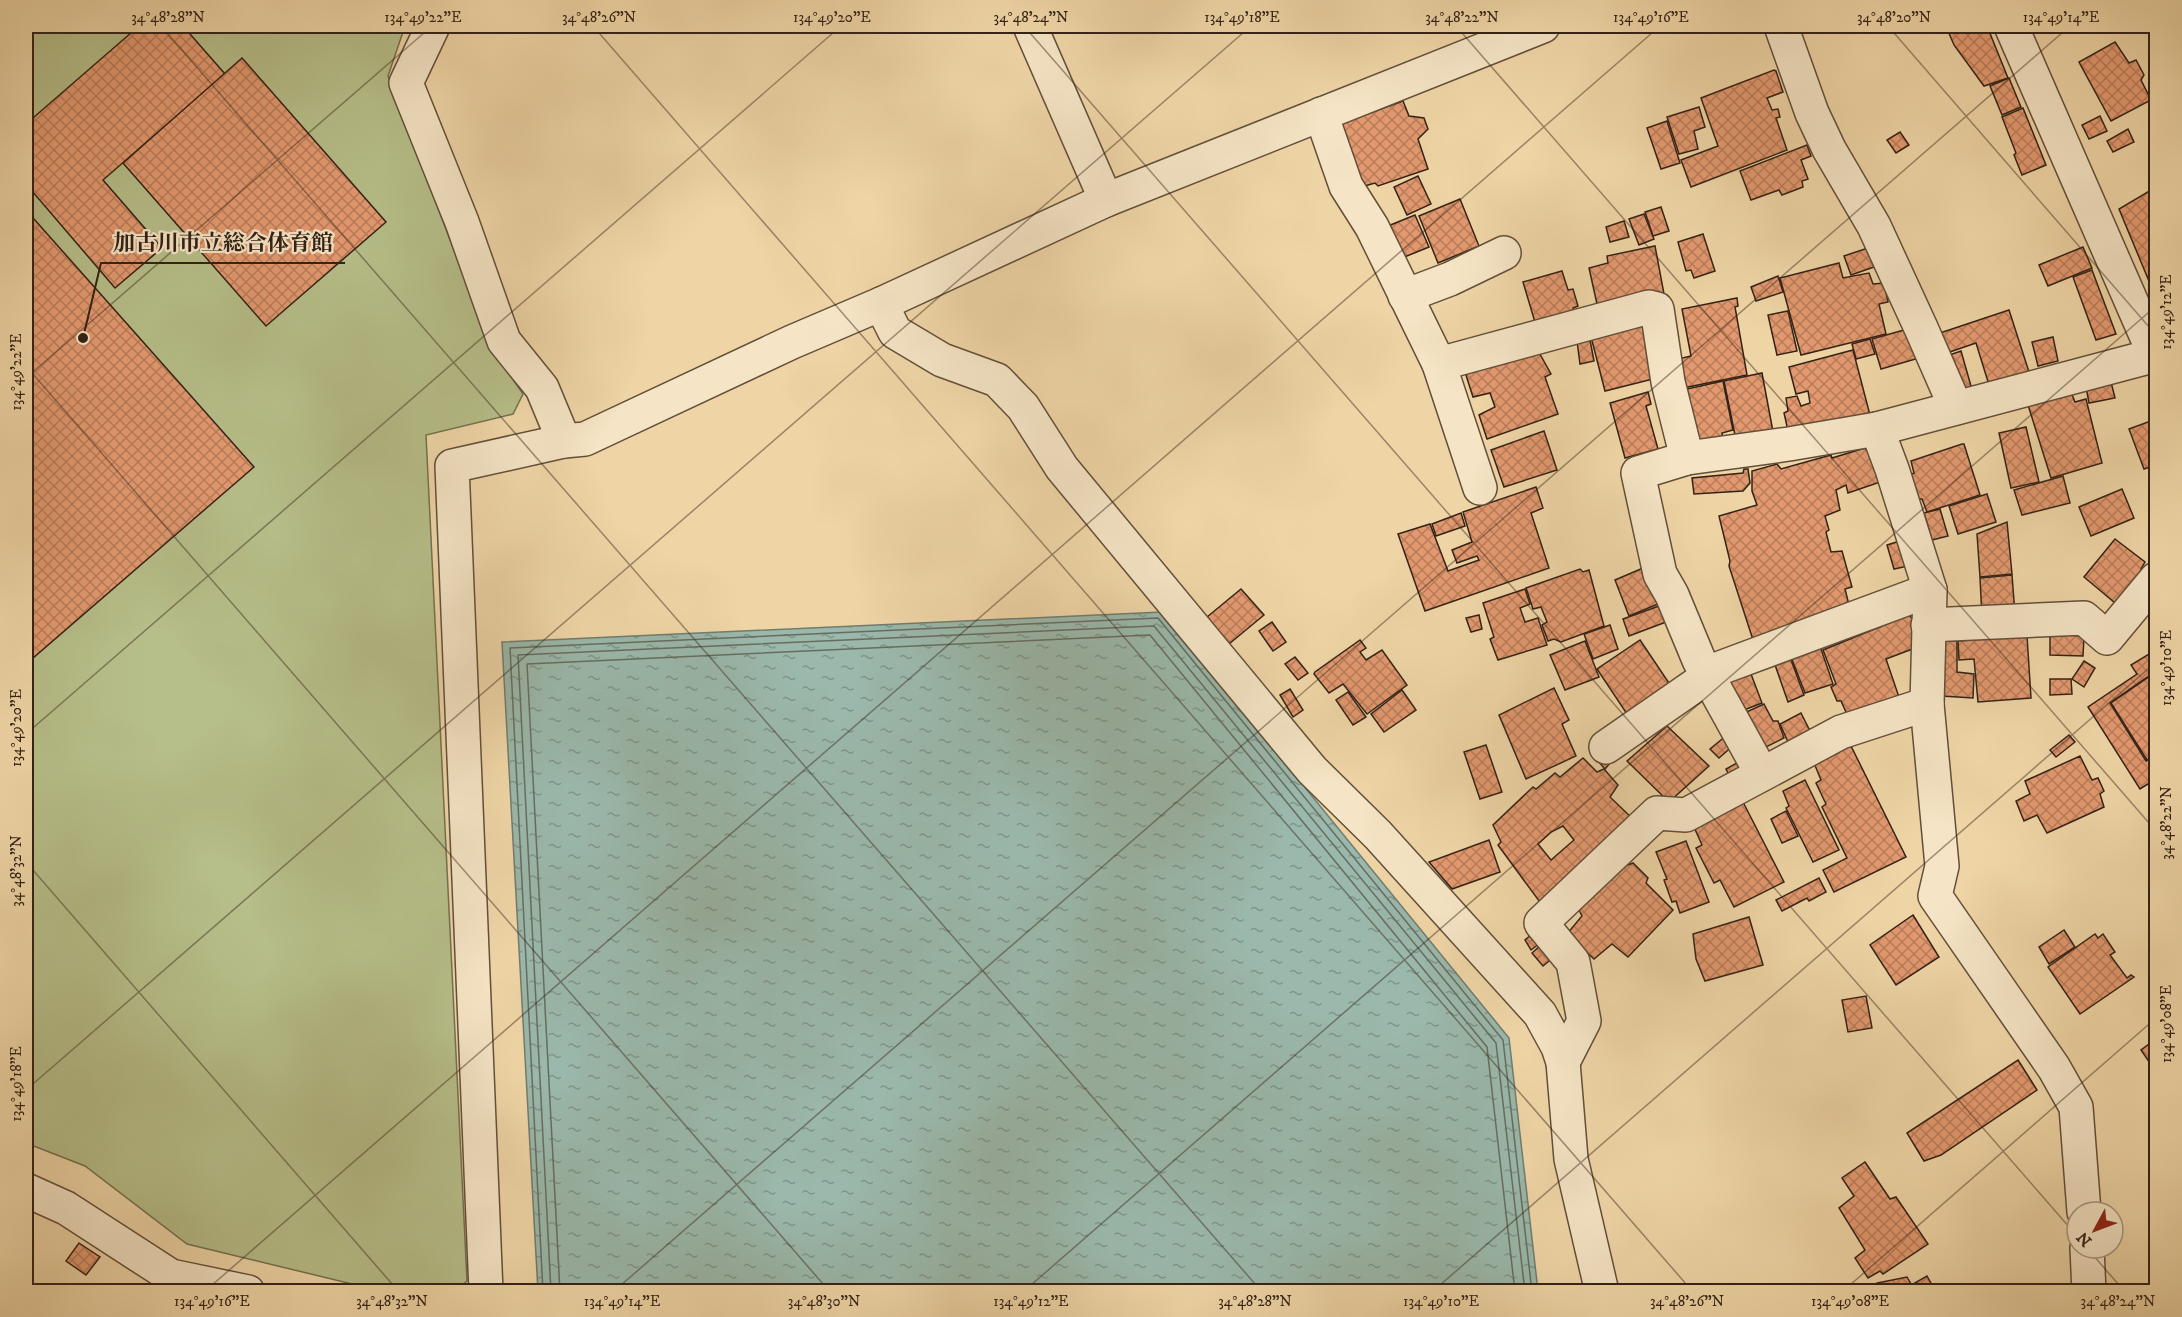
<svg xmlns="http://www.w3.org/2000/svg" width="2182" height="1317" font-family="'IM FELL DW Pica','Noto Serif JP',serif">
<style>
.grass{fill:#b6be89;stroke:#747050;stroke-width:1.5}
.water{fill:url(#water-ripples);stroke:#717c6f;stroke-width:1.5}
.lines{fill:none;stroke-linecap:round;stroke-linejoin:round}
.shore{stroke:#666d60;stroke-width:1.5}
.building{fill:url(#building-cross-hatch);stroke:#332216;stroke-width:1.5;fill-rule:evenodd}
.minor-casing{stroke:#624f3a;stroke-width:36}
.minor{stroke:#f5e4c5;stroke-width:33}
.ticks{fill:none;stroke:#332216;stroke-width:1.5;stroke-opacity:0.45}
.leader{fill:none;stroke:#332216;stroke-width:2}
.callout-dot{fill:#332216;stroke:#f5e4c5;stroke-width:2}
.callout-label{font-size:22px;text-anchor:middle;font-weight:bold;fill:#332216;stroke:#f5e4c5;stroke-width:4.5;stroke-linejoin:round;paint-order:stroke}
.neatline{fill:none;stroke:#332216;stroke-width:2}
.ticks-label{font-size:15px;text-anchor:middle;fill:#332216}
</style>
<defs>
<pattern id="water-ripples" width="26" height="14" patternUnits="userSpaceOnUse" patternTransform="scale(1.5)"><rect width="26" height="14" fill="#9ab8ab"/><path d="M2 4q2-2 4 0t4 0M15 11q2-2 4 0t4 0" fill="none" stroke="#7e958a"/></pattern>
<pattern id="building-cross-hatch" width="8" height="8" patternUnits="userSpaceOnUse" patternTransform="scale(1.5)"><rect width="8" height="8" fill="#e3996f"/><path d="M0 0l8 8M0 8l8-8" fill="none" stroke="#b97c5a"/></pattern>
</defs>
<rect width="100%" height="100%" fill="#efd5a6"/>
<filter id="stains"><feTurbulence type="fractalNoise" baseFrequency=".00333" numOctaves="4"/><feColorMatrix values="0 0 0 0 .2 0 0 0 0 .09 0 0 0 0 .02 0 0 0 .5 -.17"/></filter>
<radialGradient id="worn" r=".72"><stop offset=".6" stop-color="#630" stop-opacity="0"/><stop offset="1" stop-color="#630" stop-opacity=".3"/></radialGradient>
<path class="grass" d="M26 26H405L388 76 491 348 523 394 513 414 426 435 467 1281 455 1291H381L187 1244 85 1166 26 1143Z"/>
<path class="water" d="M1162 612 1509 1038 1538 1291H538L502 642Z"/>
<g class="lines">
<g class="shore">
<path d="M543 1292 510 648 1158 618 1503 1040 1532 1292"/>
<path d="M551 1292 518 655 1154 626 1496 1043 1525 1292"/>
<path d="M560 1292 527 664 1150 635 1487 1047 1515 1292"/>
</g>
</g>
<g class="building">
<path d="M139 26H183L225 74 103 180 162 248 115 288 26 184V124Z"/>
<path d="M1961 26H1987L2008 78 1984 86 1954 45 1948 31Z"/>
<path d="M2115 42 2129 63 2136 60 2144 75 2141 80 2151 100 2111 121 2079 62Z"/>
<path d="M242 58 386 222 266 326 123 163Z"/>
<path d="M1774 70 1776 71 1783 92 1767 98 1772 110 1778 109 1780 117 1776 118 1787 150 1691 187 1681 160 1718 146 1701 98Z"/>
<path d="M2009 78 2021 107 2002 115 1990 86Z"/>
<path d="M1403 101 1409 116 1424 118 1428 129 1418 139 1428 169 1378 186 1375 183 1361 187 1339 124Z"/>
<path d="M1699 107 1705 127 1694 131 1698 149 1679 154 1667 117Z"/>
<path d="M2023 108 2046 165 2022 175 2014 155 2016 153 2002 117Z"/>
<path d="M2100 116 2107 131 2089 139 2082 125Z"/>
<path d="M1667 121 1680 163 1661 169 1647 128Z"/>
<path d="M2128 129 2134 142 2113 152 2107 141Z"/>
<path d="M1900 132 1909 145 1896 153 1887 140Z"/>
<path d="M1807 145 1811 156 1801 160 1808 179 1802 181 1803 187 1782 195 1779 190 1751 200 1740 171Z"/>
<path d="M1418 176 1431 204 1407 215 1394 187Z"/>
<path d="M2156 187V298L2119 209Z"/>
<path d="M1460 199 1479 246 1438 263 1419 216Z"/>
<path d="M1661 207 1669 231 1653 236 1645 212Z"/>
<path d="M26 210 254 467 26 664Z"/>
<path d="M1644 214 1654 239 1639 245 1629 219Z"/>
<path d="M1415 215 1429 247 1402 258 1388 226Z"/>
<path d="M1624 221 1629 237 1610 242 1606 227Z"/>
<path d="M1703 234 1715 271 1694 278 1691 270 1686 271 1678 242Z"/>
<path d="M1655 246 1664 294 1599 313 1589 268 1608 263 1607 256Z"/>
<path d="M2083 247 2092 268 2048 286 2039 265Z"/>
<path d="M1868 248 1874 267 1851 275 1844 256Z"/>
<path d="M1839 263 1843 278 1869 273 1873 284 1884 283 1888 302 1879 304 1886 334 1801 355 1780 278Z"/>
<path d="M2092 270 2116 334 2096 340 2073 277Z"/>
<path d="M1562 271 1568 290 1573 289 1578 306 1573 308 1575 318 1537 329 1523 282Z"/>
<path d="M1778 276 1783 292 1756 301 1751 287Z"/>
<path d="M1737 298 1738 306 1735 307 1747 375 1683 388 1678 359 1691 356 1682 309Z"/>
<path d="M2009 310 2030 375 1990 388 1976 343 1938 356 1931 336Z"/>
<path d="M1788 311 1797 351 1777 355 1768 315Z"/>
<path d="M1650 317 1661 377 1605 391 1590 333Z"/>
<path d="M1911 328 1919 358 1881 369 1872 339Z"/>
<path d="M2053 337 2058 361 2038 366 2032 342Z"/>
<path d="M1870 339 1875 354 1856 359 1852 344Z"/>
<path d="M1590 340 1594 361 1580 364 1577 341Z"/>
<path d="M1536 347 1551 374 1545 377 1558 414 1487 439 1479 415 1495 407 1490 393 1473 397 1465 372Z"/>
<path d="M1853 350 1871 419 1789 435 1784 413 1788 411 1786 398 1797 396 1801 406 1810 403 1808 391 1796 394 1789 367Z"/>
<path d="M1961 351 1973 393 1953 399 1941 358Z"/>
<path d="M1762 373 1774 437 1737 445 1724 381Z"/>
<path d="M1723 381 1733 430 1722 433 1724 445 1698 449 1687 389Z"/>
<path d="M2111 382 2115 398 2089 403 2086 387Z"/>
<path d="M1648 392 1651 404 1646 406 1658 449 1625 458 1610 403Z"/>
<path d="M2071 392 2075 402 2086 399 2102 463 2051 478 2028 405Z"/>
<path d="M2156 419V465L2144 469 2129 429Z"/>
<path d="M2026 427 2039 482 2011 488 1999 433Z"/>
<path d="M1544 431 1557 470 1504 487 1491 450Z"/>
<path d="M1962 444H1964L1980 495 1927 512 1922 499H1916L1909 475 1914 473 1911 461Z"/>
<path d="M1865 448 1867 451H1873L1883 481 1848 493 1846 485 1836 490 1840 510 1825 516 1829 530 1826 532 1831 552 1842 551 1852 587 1845 589 1851 613 1755 646 1729 566 1730 561 1719 516 1757 505 1752 491V471L1777 464 1781 469 1831 455 1832 458Z"/>
<path d="M1744 469H1748L1750 483 1743 491 1694 494 1692 478 1743 473Z"/>
<path d="M2063 476 2070 503 2022 515 2014 490Z"/>
<path d="M1536 487 1543 508 1531 513 1549 568 1425 611 1398 534 1430 524 1448 571 1479 560 1477 556 1457 563 1452 550 1472 542 1463 512Z"/>
<path d="M2122 489 2134 518 2091 536 2079 507Z"/>
<path d="M1987 494 1996 522 1958 534 1949 506Z"/>
<path d="M1940 509 1948 536 1932 540 1924 513Z"/>
<path d="M1461 513 1465 526 1436 536 1432 524Z"/>
<path d="M2007 522 2012 574 1980 577 1977 534Z"/>
<path d="M2115 539 2145 562 2141 569 2147 576 2121 608 2084 577Z"/>
<path d="M1900 541 1908 566 1894 569 1887 545Z"/>
<path d="M1643 568 1658 604 1629 616 1615 580Z"/>
<path d="M1580 569 1583 572 1589 570 1604 626 1561 642 1554 639 1548 641 1542 625 1547 622 1541 607 1533 609 1526 588Z"/>
<path d="M2012 575 2015 614 1982 617 1980 578Z"/>
<path d="M1241 589 1264 615 1229 644 1207 617Z"/>
<path d="M1525 589 1530 604 1520 608 1525 622 1538 618 1547 645 1498 660 1490 639 1494 637 1483 603Z"/>
<path d="M1659 606 1666 622 1629 636 1623 619Z"/>
<path d="M1479 615 1482 629 1471 632 1466 618Z"/>
<path d="M1909 615 1917 624 1923 645 1886 659 1901 703 1850 721 1841 701H1837L1831 687 1836 684 1823 650Z"/>
<path d="M1272 622 1286 642 1273 651 1259 631Z"/>
<path d="M1610 625 1618 649 1593 659 1584 634Z"/>
<path d="M2050 634 2084 636 2083 656 2050 655Z"/>
<path d="M2027 636 2031 698 1978 702 1974 659 1959 660 1958 641Z"/>
<path d="M1360 640 1366 648 1360 652 1366 660 1382 650 1407 685 1367 714 1343 684 1329 693 1314 674 1315 672Z"/>
<path d="M1640 640 1675 692 1631 720 1597 669Z"/>
<path d="M1943 640 1957 641V672L1974 674 1973 698 1942 696Z"/>
<path d="M1585 641 1599 677 1565 690 1550 655Z"/>
<path d="M1820 646 1833 684 1805 693 1791 657Z"/>
<path d="M2149 654 2156 667V671L2110 703 2146 761 2156 755V779L2140 789 2088 707 2137 674 2131 665Z"/>
<path d="M1295 657 1308 673 1298 680 1285 664Z"/>
<path d="M1790 657 1804 695 1788 702 1774 662Z"/>
<path d="M2084 661 2095 668 2084 687 2072 679Z"/>
<path d="M2156 672V754L2147 760 2111 703Z"/>
<path d="M1751 674 1762 703 1739 712 1729 681Z"/>
<path d="M2050 679H2071L2072 694 2050 695Z"/>
<path d="M1554 688 1569 720 1562 724 1576 756 1526 779 1499 715Z"/>
<path d="M1290 689 1303 710 1293 717 1280 695Z"/>
<path d="M1402 690 1416 710 1384 732 1371 714Z"/>
<path d="M1348 692 1366 717 1353 725 1336 700Z"/>
<path d="M1764 704 1773 721H1778L1784 738 1760 750 1742 714Z"/>
<path d="M1801 713 1815 741 1792 751 1780 724Z"/>
<path d="M1667 726 1709 766 1669 802 1627 761Z"/>
<path d="M1727 735 1735 744 1719 758 1710 749Z"/>
<path d="M2069 735 2075 742 2056 757 2050 750Z"/>
<path d="M1486 745 1502 792 1480 799 1464 752Z"/>
<path d="M1851 746 1906 857 1834 892 1823 870 1847 858 1822 807 1826 804 1816 783 1821 780 1814 763Z"/>
<path d="M1597 748 1610 763 1605 769 1591 753Z"/>
<path d="M2080 756 2092 780 2098 778 2104 791 2100 794 2104 807 2047 833 2037 815 2024 821 2016 801 2030 794 2025 781Z"/>
<path d="M1583 758 1597 772 1604 769 1618 785 1610 797 1637 823 1545 909 1498 845 1501 842 1493 825 1533 787 1536 789 1555 773 1560 777ZM1563 826 1574 840 1551 860 1538 844 1551 832Z"/>
<path d="M1746 758 1734 785 1726 769Z"/>
<path d="M1805 780 1839 850 1813 862 1786 808 1789 806 1783 791Z"/>
<path d="M1743 802 1784 882 1734 907 1720 880 1714 883 1696 848 1702 845 1694 827Z"/>
<path d="M1786 811 1798 836 1782 843 1771 819Z"/>
<path d="M1489 840 1500 872 1452 889 1429 862Z"/>
<path d="M1686 841 1709 902 1680 913 1676 901 1672 902 1664 880 1667 879 1656 852Z"/>
<path d="M1625 863 1628 865 1633 863 1648 878 1646 883 1673 910 1628 957 1612 944 1594 959 1567 934 1582 916 1579 910Z"/>
<path d="M1819 878 1826 892 1809 901 1807 898 1782 911 1776 900Z"/>
<path d="M1913 915 1939 957 1896 985 1870 945Z"/>
<path d="M1749 917 1763 965 1705 981 1696 959 1693 934Z"/>
<path d="M2064 930 2075 947 2049 964 2039 947Z"/>
<path d="M2095 934 2098 938 2103 934 2115 952 2110 955 2127 978 2131 975 2134 977 2080 1014 2048 967Z"/>
<path d="M1531 935 1540 943 1531 950 1525 940Z"/>
<path d="M1542 944 1554 957 1543 966 1532 953Z"/>
<path d="M1866 996 1872 1028 1848 1032 1842 1000Z"/>
<path d="M2156 1039V1072L2141 1050Z"/>
<path d="M2018 1060 2037 1090 1941 1155 1924 1161 1907 1133Z"/>
<path d="M1865 1162 1890 1199 1896 1197 1928 1244 1883 1274 1880 1271 1868 1278 1855 1258 1865 1250 1839 1208 1854 1196 1842 1178Z"/>
<path d="M79 1243 100 1257 86 1275 66 1261Z"/>
<path d="M1927 1276 1936 1292H1899Z"/>
<path d="M1907 1277 1911 1284 1895 1292 1891 1286 1881 1292 1877 1283Z"/>
</g>
<g class="lines">
<defs>
<g id="minor">
<path d="M433 26 406 83 462 222 504 341 542 388 564 441 585 439 792 342 881 304 1106 200 1543 26"/>
<path d="M1030 26 1106 200"/>
<path d="M1781 26 1812 113 1829 149 1874 226 1921 328 1956 408"/>
<path d="M2011 26 2156 358"/>
<path d="M1321 114 1346 186 1372 227 1439 364 1480 488"/>
<path d="M1405 296 1450 279 1504 253"/>
<path d="M881 304 895 332 942 360 997 380 1023 407 1062 468 1312 770 1378 835 1540 1014 1558 1047 1563 1062 1571 1159 1602 1292"/>
<path d="M1439 364 1649 307 1657 309 1668 382 1687 458"/>
<path d="M1928 625 2084 618 2107 638 2156 579"/>
<path d="M1606 747 1720 668 1930 590"/>
<path d="M1762 774 1699 660 1672 595 1660 574 1638 473 1687 458 1789 444 1877 429"/>
<path d="M1563 1062 1584 1021 1573 962 1541 923 1657 813 1686 815 1841 732 1927 704"/>
<path d="M26 1190 66 1208 171 1276 248 1292"/>
<path d="M2084 1212 2076 1107 2054 1068 1935 896 1942 866 1927 704 1930 590 1892 469 1877 429 2156 355"/>
<path d="M2087 1248 2089 1292"/>
<path d="M486 1292 452 466 564 441"/>
</g>
</defs>
<use href="#minor" class="minor-casing"/>
<use href="#minor" class="minor"/>
</g>
<path class="ticks" d="M161 26 1262 1292M593 26 1693 1292M1024 26 2077 1236M1456 26 2156 831M1888 26 2156 335M26 366 830 1292M26 378 432 26M26 734 841 26M26 862 399 1292M26 1090 1251 26M2087 1248 2125 1292M204 1292 1660 26M613 1292 2070 26M1023 1292 2156 306M1432 1292 2156 662M1842 1292 2156 1018"/>
<path class="leader" d="M83 338L101 263H345"/>
<circle class="callout-dot" cx="83" cy="338" r="6"/>
<g class="callout-label">
<text x="223" y="250">加古川市立総合体育館</text>
</g>
<rect width="2182" height="1317" fill="none" stroke="#efd5a6" stroke-width="66"/>
<g transform="translate(2095 1230) rotate(229)"><circle r="28" fill="#f5e4c5" stroke="#a7967f" stroke-width="1.5"/>
<path d="M0-4.5L10 22L0 15L-10 22Z" fill="#8f2418"/>
<text y="-9" font-size="16" font-weight="bold" text-anchor="middle" fill="#332216">N</text>
</g>
<rect x="33" y="33" width="2116" height="1251" class="neatline"/>
<g class="ticks-label">
<text x="168" y="22">34°48'28"N</text>
<text x="423" y="22">134°49'22"E</text>
<text x="599" y="22">34°48'26"N</text>
<text x="832" y="22">134°49'20"E</text>
<text x="1031" y="22">34°48'24"N</text>
<text x="1242" y="22">134°49'18"E</text>
<text x="1462" y="22">34°48'22"N</text>
<text x="1651" y="22">134°49'16"E</text>
<text x="1894" y="22">34°48'20"N</text>
<text x="2061" y="22">134°49'14"E</text>
<text transform="translate(2166 312) rotate(-90)" y="5">134°49'12"E</text>
<text transform="translate(16 372) rotate(-90)" y="5">134°49'22"E</text>
<text transform="translate(2166 668) rotate(-90)" y="5">134°49'10"E</text>
<text transform="translate(16 728) rotate(-90)" y="5">134°49'20"E</text>
<text transform="translate(2166 823) rotate(-90)" y="5">34°48'22"N</text>
<text transform="translate(16 871) rotate(-90)" y="5">34°48'32"N</text>
<text transform="translate(2166 1024) rotate(-90)" y="5">134°49'08"E</text>
<text transform="translate(16 1084) rotate(-90)" y="5">134°49'18"E</text>
<text x="212" y="1306">134°49'16"E</text>
<text x="392" y="1306">34°48'32"N</text>
<text x="622" y="1306">134°49'14"E</text>
<text x="824" y="1306">34°48'30"N</text>
<text x="1031" y="1306">134°49'12"E</text>
<text x="1255" y="1306">34°48'28"N</text>
<text x="1441" y="1306">134°49'10"E</text>
<text x="1687" y="1306">34°48'26"N</text>
<text x="1850" y="1306">134°49'08"E</text>
<text x="2118" y="1306">34°48'24"N</text>
</g>
<rect width="100%" height="100%" filter="url(#stains)"/>
<rect width="100%" height="100%" fill="url(#worn)"/>
</svg>
